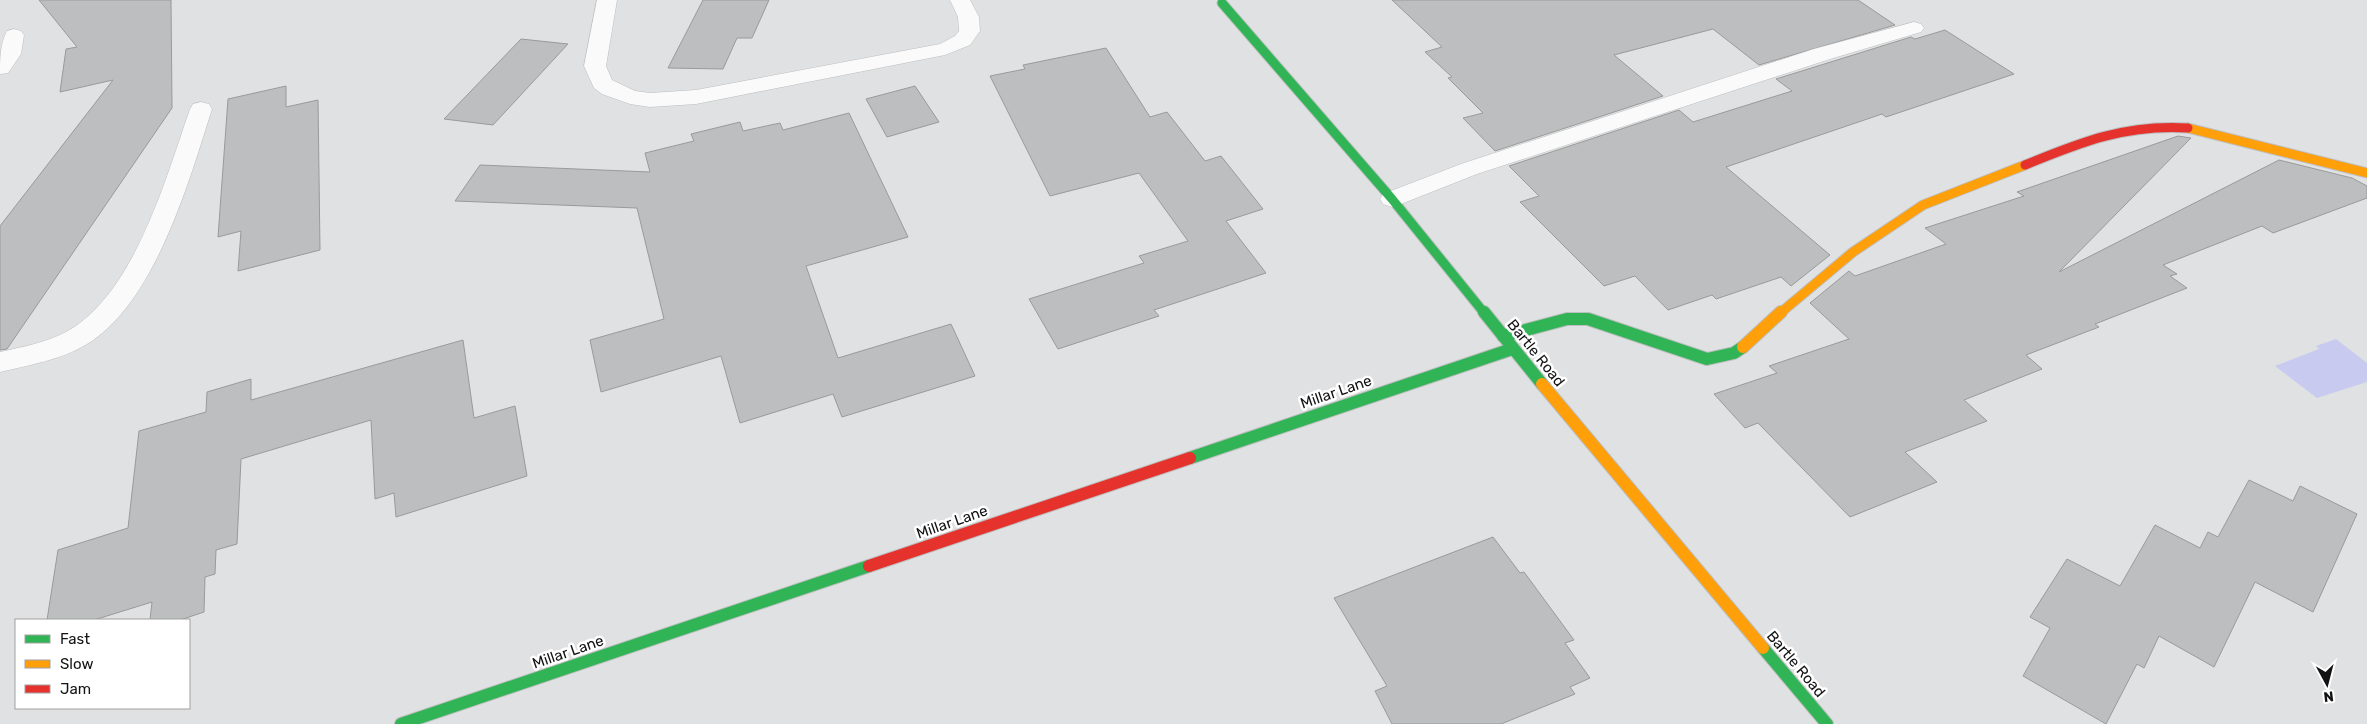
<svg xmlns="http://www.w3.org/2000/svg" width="2367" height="724" font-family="Rubik,sans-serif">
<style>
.water{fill:#c8caf0}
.building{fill:#bdbebf;stroke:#999a9a}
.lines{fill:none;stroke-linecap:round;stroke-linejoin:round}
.street-casing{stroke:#bdbebf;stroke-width:1}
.fast-far1-casing{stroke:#bdbebf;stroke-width:11}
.fast-casing{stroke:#bdbebf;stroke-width:14}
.slow-far1-casing{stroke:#bdbebf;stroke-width:11}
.slow-casing{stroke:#bdbebf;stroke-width:14}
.jam-far1-casing{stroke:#bdbebf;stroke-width:11}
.jam-casing{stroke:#bdbebf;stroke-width:14}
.street{fill:#fafafb;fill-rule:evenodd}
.fast-far1{stroke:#30b455;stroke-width:9}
.fast{stroke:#30b455;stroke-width:12}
.slow-far1{stroke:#ff9f0a;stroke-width:9}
.slow{stroke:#ff9f0a;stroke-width:12}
.jam-far1{stroke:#e5322d;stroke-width:9}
.jam{stroke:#e5322d;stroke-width:12}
.labels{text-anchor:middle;stroke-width:5;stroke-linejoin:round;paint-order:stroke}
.street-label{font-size:15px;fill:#131314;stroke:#fff}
</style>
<rect width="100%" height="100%" fill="#e0e1e2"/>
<path class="water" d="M2336 339 2367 363V382L2317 398 2275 366 2319 349 2316 346Z"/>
<g class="building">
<path d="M39 0H171L172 108 7 349 0 350V226L113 80 60 92 66 49 77 47Z"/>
<path d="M703 0H769L752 38H737L723 69 668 68Z"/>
<path d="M1392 0H1858L1895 25 1759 65 1713 29 1614 55 1663 96 1495 151 1463 118 1483 113 1448 78 1452 77 1425 52 1442 47Z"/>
<path d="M1945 30 2014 74 1886 117 1882 114 1726 167 1830 255 1791 286 1781 277 1716 299 1712 295 1668 310 1635 276 1604 286 1520 202 1539 196 1509 166 1679 110 1693 122 1792 91 1776 79 1911 37 1915 39Z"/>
<path d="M521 39 568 44 493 125 444 119Z"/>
<path d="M1106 48 1150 117 1167 112 1205 161 1221 156 1263 209 1226 221 1266 273 1154 310 1159 316 1058 349 1029 299 1144 263 1139 256 1188 241 1139 173 1050 196 990 76 1025 69 1023 65Z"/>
<path d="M286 86V107L318 100 320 250 238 271 241 231 218 237 228 99Z"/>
<path d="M915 86 939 122 887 137 866 99Z"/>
<path d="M849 113 908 237 806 266 838 358 951 324 975 376 842 417 833 394 740 423 721 356 601 392 590 340 664 319 637 208 455 201 480 165 650 172 645 153 694 141 691 134 740 122 743 131 780 123 783 130Z"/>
<path d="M2178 136 2191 138 2059 272 2279 160 2352 178 2367 186V198L2273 233 2262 226 2163 265 2177 274 2170 276 2187 288 2095 324 2099 327 2026 355 2042 369 1964 400 1987 421 1905 452 1937 482 1850 517 1758 423 1745 428 1714 394 1777 373 1769 366 1849 339 1810 303 1849 271 1855 276 1946 244 1925 228 2024 196 2017 192Z"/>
<path d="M463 340 474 418 515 406 527 476 396 517 394 493 375 499 371 420 241 459 237 544 216 550 215 574 205 577 204 612 180 620H150L152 602 94 620H47L58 550 128 528 139 431 206 412 207 392 251 379V400Z"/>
<path d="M2249 480 2293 501 2300 486 2357 514 2313 612 2255 582 2214 667 2159 636 2144 668 2137 664 2106 724 2023 676 2050 628 2030 617 2067 559 2120 586 2155 525 2200 548 2208 532 2218 537Z"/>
<path d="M1493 537 1520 573 1524 572 1574 640 1565 643 1590 678 1570 687 1575 694 1501 724H1392L1375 691 1387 686 1334 598Z"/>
</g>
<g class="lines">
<defs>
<g id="street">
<path d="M597 0H617L606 66 612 80 635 91 650 93 696 90 940 44 955 36 959 31 958 17 950 0H970L979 17 980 31 970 45 945 55 696 104 650 107 630 104 602 94 594 88 584 66Z"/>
<path d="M1914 22 1921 24 1924 28 1921 32 1830 59 1477 174 1401 204 1392 207 1383 204 1380 199 1383 194 1461 164 1814 49Z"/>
<path d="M14 29 21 31 24 35 21 54 8 73 0 74C0 60 0 43 7 31Z"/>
<path d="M201 102 209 104 212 109C189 181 155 303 87 344 61 360 29 365 0 372V352C22 347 45 343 66 332 134 295 166 178 190 109L193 104Z"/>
</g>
<path id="fast-far1" d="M1222 3 1392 199 1485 314"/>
<g id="fast">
<path d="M1484 312 1542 384"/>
<path d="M1503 336 1567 319H1588L1707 359 1734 353 1743 347"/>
<path d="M1190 458 1512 349"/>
<path d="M1763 648 1827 724"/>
<path d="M401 724 869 566"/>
</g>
<g id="slow-far1">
<path d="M2188 128 2367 173"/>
<path d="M1779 314 1853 252 1923 205 2025 165"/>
</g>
<g id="slow">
<path d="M1743 347 1781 312"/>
<path d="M1542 384 1763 648"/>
</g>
<path id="jam-far1" d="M2025 165C2081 142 2126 124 2188 128"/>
<path id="jam" d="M869 566 1190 458"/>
</defs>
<use href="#street" class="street-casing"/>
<use href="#fast-far1" class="fast-far1-casing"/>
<use href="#fast" class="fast-casing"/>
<use href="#slow-far1" class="slow-far1-casing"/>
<use href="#slow" class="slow-casing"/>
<use href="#jam-far1" class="jam-far1-casing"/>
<use href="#jam" class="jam-casing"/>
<use href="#street" class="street"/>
<use href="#fast-far1" class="fast-far1"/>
<use href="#fast" class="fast"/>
<use href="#slow-far1" class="slow-far1"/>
<use href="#slow" class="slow"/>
<use href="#jam-far1" class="jam-far1"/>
<use href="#jam" class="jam"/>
</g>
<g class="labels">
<g class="street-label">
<text transform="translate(1536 353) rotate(51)" y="5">Bartle Road</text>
<text transform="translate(1336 392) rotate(-19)" y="5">Millar Lane</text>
<text transform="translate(952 522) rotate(-19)" y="5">Millar Lane</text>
<text transform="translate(568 652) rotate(-19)" y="5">Millar Lane</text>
<text transform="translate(1796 664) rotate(50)" y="5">Bartle Road</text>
</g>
</g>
<rect x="15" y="619" width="175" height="90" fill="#ffffff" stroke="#a1a1a1"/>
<rect x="25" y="635" width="25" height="8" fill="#30b455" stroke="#a1a1a1"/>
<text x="60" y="644" font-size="15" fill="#131314">Fast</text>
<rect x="25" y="660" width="25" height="8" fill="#ff9f0a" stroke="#a1a1a1"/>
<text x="60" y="669" font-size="15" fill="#131314">Slow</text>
<rect x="25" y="685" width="25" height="8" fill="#e5322d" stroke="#a1a1a1"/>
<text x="60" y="694" font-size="15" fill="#131314">Jam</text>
<g transform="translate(2327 684) rotate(173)" stroke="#ffffff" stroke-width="4" paint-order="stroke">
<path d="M0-4L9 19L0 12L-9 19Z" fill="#131314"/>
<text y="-8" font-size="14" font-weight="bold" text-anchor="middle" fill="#131314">N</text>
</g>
</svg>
